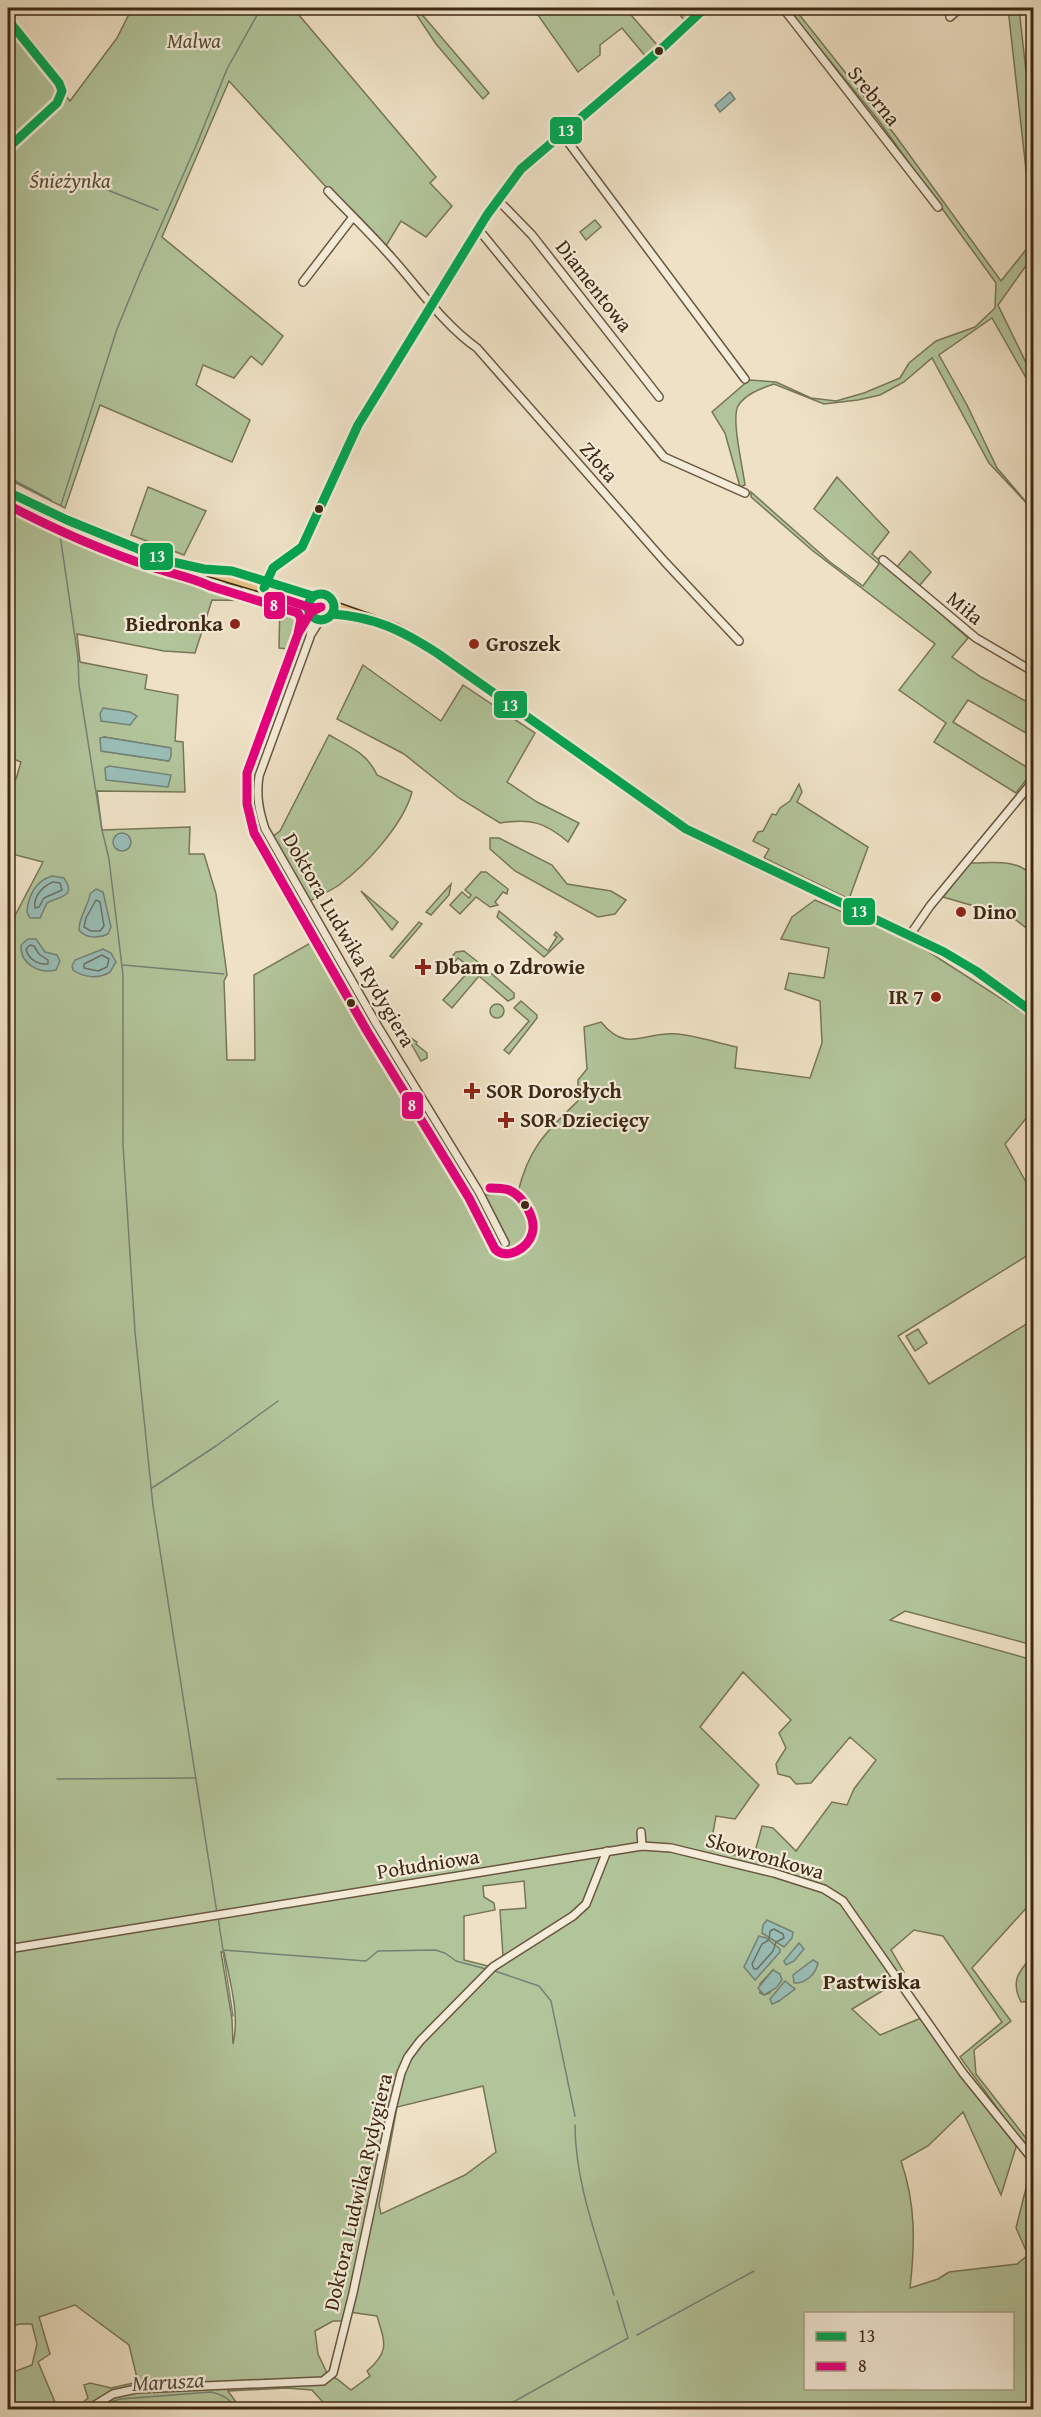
<svg xmlns="http://www.w3.org/2000/svg" width="1041" height="2417" font-family="'Gentium Book Plus',serif">
<style>
.green{fill:#b2c49a;stroke:#787656;stroke-width:1.5;fill-rule:evenodd}
.water{fill:#99bdb6;stroke:#758175;stroke-width:1.5}
.lines{fill:none;stroke-linecap:round;stroke-linejoin:round}
.shore{stroke:#6c7264;stroke-width:1.5}
.stream{stroke:#758175;stroke-width:1.5}
.minor-casing{stroke:#6a5640;stroke-width:10}
.major-casing{stroke:#3e2813;stroke-width:11}
.minor{stroke:#f4ecd9;stroke-width:7}
.major{stroke:#e7c082;stroke-width:8}
.bus-1-casing{stroke:#f4ecd9;stroke-width:14}
.bus-2-casing{stroke:#f4ecd9;stroke-width:14}
.bus-1{stroke:#00a651;stroke-width:9}
.bus-2{stroke:#e5007d;stroke-width:9}
.bus-dot{fill:#3e2813;stroke:#f4ecd9;stroke-width:2}
.poi-dot{fill:#8f2418;stroke:#f4ecd9;stroke-width:2}
.labels{text-anchor:middle;stroke-width:4.5;stroke-linejoin:round;paint-order:stroke}
.park-label{font-size:21px;font-style:italic;fill:#5b4f35;stroke:#f4ecd9}
.street-label{font-size:21px;fill:#3e2813;stroke:#f4ecd9}
.poi-label{font-size:21px;font-weight:bold;fill:#3e2813;stroke:#f4ecd9;text-anchor:start}
.neighbourhood-label{font-size:22px;font-weight:bold;fill:#3e2813;stroke:#f4ecd9}
.water-label{font-size:22px;font-style:italic;fill:#554d3c;stroke:#f4ecd9}
.line-badge{stroke:#f4ecd9;stroke-width:2}
.badge-label{font-size:16px;text-anchor:middle;font-weight:bold;fill:#fff}
</style>
<rect width="100%" height="100%" fill="#eee1c5"/>
<filter id="stains"><feTurbulence type="fractalNoise" baseFrequency=".00333" numOctaves="4"/><feColorMatrix values="0 0 0 0 .2 0 0 0 0 .09 0 0 0 0 .02 0 0 0 .5 -.17"/></filter>
<radialGradient id="worn" r=".72"><stop offset=".6" stop-color="#630" stop-opacity="0"/><stop offset="1" stop-color="#630" stop-opacity=".3"/></radialGradient>
<g class="green">
<path d="M132 8H293L436 177 430 183 452 206 426 237 401 221 386 246 327 188 229 81 162 237 283 336 262 365 251 356 234 378 203 365 196 385 250 420 232 462 100 405 65 508 8 479V224L13 219 8 212V42L18 38 70 101 117 38Z"/>
<path d="M412 8H415L425 18 489 93 483 99 436 44Z"/>
<path d="M533 8H625L658 46 646 57 622 28 600 45V55L578 72Z"/>
<path d="M674 8H699L685 21Z"/>
<path d="M787 8H794L895 135 1001 281 1033 241V256L998 305 1033 377V390L992 318 939 355 967 405 997 468 1033 510 989 463 932 358 904 382 880 395 858 400 824 404 774 384C762 388 745 394 738 406 731 419 743 468 745 485L740 487 725 433 712 412 749 380 776 382 811 398 836 401 864 393 900 378 909 363 936 341 975 327 995 308 996 283 878 120Z"/>
<path d="M1008 8H1019L1033 135V233Z"/>
<path d="M595 220 601 227 586 240 580 232Z"/>
<path d="M837 477 889 532 872 554 893 572 910 551 931 572 915 591 968 638 952 657 981 677 1033 705V737L968 700 953 722 1033 771 1016 793 934 742 946 723 899 690 935 644 813 551 751 497V492L830 562 863 586 879 564 814 509Z"/>
<path d="M148 487 206 511 184 555 131 535Z"/>
<path d="M8 500 117 548 182 571 196 579 241 586 242 590 293 606 298 610 306 629 299 650 279 648 280 604 273 601 212 600 195 653 164 651 77 634 80 662 147 675 145 689 178 695 175 741 183 742 185 792 97 791 102 830 190 827 189 854H204L216 894 227 975 224 981 227 1060H255L254 975 321 937 364 1015 476 1196 518 1192C529 1147 546 1132 578 1101V1080L587 1069 584 1027 601 1022C628 1055 645 1030 678 1034 697 1036 718 1043 737 1047L735 1068 810 1078 822 1043 820 1001 785 989 789 973 824 978 829 948 781 939 792 917 815 900 915 943 1033 1019V1110L1005 1144 1033 1195V1252L898 1336 929 1384 1033 1320V1645L905 1611 890 1620 1033 1660V1907L1030 1904 972 1968 1011 2021 974 2050 976 2074 1033 2147V2157L960 2057 1002 2022 943 1936 914 1930 891 1950 904 1972 901 1980 852 2009 880 2035 926 2016 1017 2144 1001 2195 963 2112 928 2146 901 2161C916 2204 915 2244 910 2288L938 2279 949 2272 1017 2264 1028 2255 1016 2228 1032 2164 1033 2165 1034 2409 330 2410 312 2390 286 2388 228 2391 241 2409H75L88 2398 84 2385 90 2383 111 2388 138 2382 129 2345 75 2305 39 2317 50 2354 38 2362 58 2409H8V2374L32 2365 37 2344 32 2324H20L8 2327V929L43 862 8 853V777L16 779 21 762 8 757ZM104 737 170 748 168 761 102 751ZM743 1672 791 1720 779 1733 786 1748 776 1764 778 1774 790 1777 796 1784 811 1783 850 1737 876 1760 854 1789 847 1805 832 1802 796 1851 773 1828 762 1826 753 1859 710 1849 716 1816 735 1819 759 1785 700 1727ZM524 1881 526 1908 500 1910 503 1956 488 1966 464 1960V1916L495 1910 494 1903 484 1897 483 1886ZM221 1952H224C230 1982 240 2015 233 2044L232 2019ZM773 1970 770 1993 764 1995 760 1993V1984ZM483 2086 496 2152 465 2175 381 2214 379 2205 397 2107ZM349 2312 377 2316C385 2343 390 2351 367 2371L370 2376 351 2390 337 2379 328 2375 318 2354 315 2331 333 2321H345ZM806 2314H1012V2388H806Z"/>
<path d="M363 665 441 721 463 685 535 733 507 782 537 802 579 823 568 842C545 822 530 818 500 823L459 798 404 754 337 719Z"/>
<path d="M329 735C349 746 368 754 377 775L412 792C403 825 366 865 339 885 330 891 319 896 310 901L273 836 280 831Z"/>
<path d="M799 784 802 792 797 802 868 847 849 899 764 858 769 849 753 841 758 832 763 831 772 814 776 815 780 808 790 801Z"/>
<path d="M490 838H499L552 865 567 884 611 891 626 900 615 914 598 917 515 871 490 849Z"/>
<path d="M970 863C992 863 1019 858 1033 877V933L1012 917 943 897Z"/>
<path d="M481 872H486L508 889 507 894 503 892 495 902 498 905 490 907 476 897 460 914 450 905 462 892 469 898 471 895 465 890Z"/>
<path d="M451 884 449 895 431 915 426 912Z"/>
<path d="M361 891 398 922 392 930Z"/>
<path d="M499 911 548 951 557 937 554 935 556 932 563 939 544 957 497 917Z"/>
<path d="M419 922 422 924 393 958 390 956Z"/>
<path d="M464 951 478 962 472 969 458 958 443 975 439 971 456 952Z"/>
<path d="M480 964 514 993V998L508 1001 479 976 452 1008 443 1000 468 972 471 974Z"/>
<path d="M521 1001 537 1015V1018L509 1054 504 1050 529 1021 514 1008Z"/>
<circle cx="497" cy="1011" r="7"/>
<path d="M406 1035 417 1042 416 1044 427 1053V1058L421 1061Z"/>
<path d="M918 1329 927 1343 915 1351 906 1336Z"/>
<path d="M1033 1955V2001L1021 2002C1010 1981 1019 1971 1033 1955Z"/>
</g>
<g class="water">
<path d="M730 92 735 99 720 112 715 105Z"/>
<path d="M103 708 130 712 137 716 130 725 101 721 100 714Z"/>
<path d="M104 737 171 748V756L169 761 101 751 100 738Z"/>
<path d="M109 766 171 775 168 787 106 780 105 768Z"/>
<circle cx="122" cy="842" r="9"/>
<path d="M52 876 64 878C77 897 60 896 47 903L40 918H30L27 912C28 895 36 881 52 876Z"/>
<path d="M96 889 103 892 111 927 108 934C98 939 85 938 79 930 79 916 88 907 90 894Z"/>
<path d="M28 939H36L45 952 57 955 60 961 56 970C39 974 20 964 21 945Z"/>
<path d="M103 949 111 953 116 962 110 972C99 979 84 978 73 970L72 966 75 960Z"/>
<path d="M767 1920 793 1932 792 1938 784 1947 762 1933 763 1925Z"/>
<path d="M759 1936 766 1938 780 1949V1952L755 1980 744 1967Z"/>
<path d="M799 1943 804 1949 794 1961 786 1965 784 1961Z"/>
<path d="M813 1960 818 1963C816 1974 805 1984 794 1983L793 1975Z"/>
<path d="M773 1970 780 1974 782 1980 776 1988 764 1995 758 1988Z"/>
<path d="M785 1981 795 1989 779 2001 772 2004 770 1999Z"/>
</g>
<g class="lines">
<g class="shore">
<path d="M53 882 60 883 62 890 44 898 39 907 35 908C33 896 43 886 53 882Z"/>
<path d="M96 900 100 902 104 926 100 931H91L84 927 86 918Z"/>
<path d="M30 945 34 946 39 954 48 960V964C38 965 28 959 26 949Z"/>
<path d="M102 955 109 959 107 967 98 971 84 968V964Z"/>
<path d="M774 1929 783 1934 784 1938 776 1942 773 1951 757 1969H754L752 1964 762 1944 769 1940 770 1931Z"/>
</g>
<g class="stream">
<path d="M86 177 90 183 158 210"/>
<path d="M8 477 51 500"/>
<path d="M61 505 117 329 140 273 198 141 227 69 261 8"/>
<path d="M58 521 78 658 79 685 102 830 109 859 123 975V1145L135 1332 153 1506 217 1913"/>
<path d="M123 965 224 974"/>
<path d="M152 1488 216 1446 278 1401"/>
<path d="M57 1779 196 1778"/>
<path d="M218 1917 223 1950 366 1961 378 1951 435 1950 445 1953 456 1961 486 1969"/>
<path d="M223 1951 233 2016"/>
<path d="M495 1971 539 1986 551 2001 575 2116"/>
<path d="M575 2125C575 2183 598 2241 614 2295"/>
<path d="M637 2335 754 2271"/>
<path d="M105 2403 121 2399 211 2392C224 2395 230 2399 237 2410"/>
<path d="M499 2410 628 2338 617 2301"/>
</g>
<defs>
<g id="minor">
<path d="M783 8 938 207"/>
<path d="M950 17 960 8"/>
<path d="M8 20 59 83 62 91 57 103 8 148"/>
<path d="M8 36 15 30"/>
<path d="M562 134 745 379"/>
<path d="M328 191C349 213 372 235 392 258 419 288 443 324 477 348L665 562 739 641"/>
<path d="M498 200 532 235 659 397"/>
<path d="M479 230 664 457 745 493"/>
<path d="M303 282 353 217"/>
<path d="M883 560 976 638 1034 672"/>
<path d="M264 586 268 575 273 568 302 547 358 425 372 401 433 306 487 215 521 169 659 51 705 8"/>
<path d="M313 618 310 637 259 776C256 796 259 811 265 829L377 1025 479 1192 505 1243"/>
<path d="M312 633 320 620"/>
<path d="M910 935 930 906 1034 780"/>
<path d="M641 1832 642 1846"/>
<path d="M8 1949 642 1846 671 1848 774 1873 824 1889 843 1901 963 2073 1034 2161"/>
<path d="M87 2410 113 2394 136 2389 323 2381 333 2373 353 2293 391 2113 401 2073 408 2057 420 2041 493 1967 573 1916 586 1904 607 1851"/>
</g>
<g id="major">
<path d="M8 492 67 520 168 561 204 569 232 571 313 596"/>
<path d="M209 572 293 597 308 605"/>
<circle cx="321" cy="607" r="13"/>
<path d="M334 606 396 628 437 653 649 804 686 829 944 952 976 971 1034 1013"/>
</g>
</defs>
<use href="#minor" class="minor-casing"/>
<use href="#major" class="major-casing"/>
<use href="#minor" class="minor"/>
<use href="#major" class="major"/>
<defs>
<g id="bus-1">
<path d="M8 20 59 83 62 91 57 103 8 148"/>
<path d="M8 492 67 520 168 561 204 569 232 571 313 596"/>
<path d="M264 588 273 568 302 547 358 425 487 215 521 169 659 51 705 8"/>
<circle cx="321" cy="607" r="13"/>
<path d="M332 614C375 617 401 630 437 653L686 829 944 952 976 971 1034 1013"/>
</g>
<g id="bus-2">
<path d="M8 505C54 529 103 551 152 567 172 574 191 577 210 586L298 613 301 619 298 634 247 773V804L254 833 367 1031 469 1198 495 1249C507 1261 528 1248 532 1234 537 1219 523 1196 509 1190 503 1188 497 1188 490 1188"/>
<path d="M287 600 311 608 321 607 311 612 299 632"/>
</g>
</defs>
<use href="#bus-1" class="bus-1-casing"/>
<use href="#bus-2" class="bus-2-casing"/>
<use href="#bus-1" class="bus-1"/>
<use href="#bus-2" class="bus-2"/>
</g>
<g class="bus-dot">
<circle cx="659" cy="51" r="5"/>
<circle cx="319" cy="509" r="5"/>
<circle cx="351" cy="1003" r="5"/>
<circle cx="525" cy="1205" r="5"/>
</g>
<g class="poi-dot">
<circle cx="235" cy="624" r="6"/>
<circle cx="474" cy="644" r="6"/>
<circle cx="961" cy="912" r="6"/>
<path d="M420 958h6v6h6v6h-6v6h-6v-6h-6v-6h6z"/>
<circle cx="936" cy="997" r="6"/>
<path d="M469 1082h6v6h6v6h-6v6h-6v-6h-6v-6h6z"/>
<path d="M503 1111h6v6h6v6h-6v6h-6v-6h-6v-6h6z"/>
</g>
<g class="labels">
<g class="park-label">
<text x="194" y="48">Malwa</text>
<text x="70" y="188">Śnieżynka</text>
</g>
<g class="street-label">
<text transform="translate(874 96) rotate(51)" y="7">Srebrna</text>
<text transform="translate(594 286) rotate(52)" y="7">Diamentowa</text>
<text transform="translate(599 462) rotate(49)" y="7">Złota</text>
<text transform="translate(965 608) rotate(39)" y="7">Miła</text>
<text transform="translate(349 940) rotate(60)" y="7">Doktora Ludwika Rydygiera</text>
<text transform="translate(765 1856) rotate(16)" y="7">Skowronkowa</text>
<text transform="translate(428 1864) rotate(-9)" y="7">Południowa</text>
<text transform="translate(358 2192) rotate(-77)" y="7">Doktora Ludwika Rydygiera</text>
</g>
<g class="poi-label">
<text x="223" y="631" text-anchor="end">Biedronka</text>
<text x="486" y="651">Groszek</text>
<text x="973" y="919">Dino</text>
<text x="435" y="974">Dbam o Zdrowie</text>
<text x="924" y="1004" text-anchor="end">IR 7</text>
<text x="486" y="1098">SOR Dorosłych</text>
<text x="520" y="1127">SOR Dziecięcy</text>
</g>
<g class="neighbourhood-label">
<text x="872" y="1989">Pastwiska</text>
</g>
<g class="water-label">
<text transform="translate(168 2381) rotate(-3)" y="8">Marusza</text>
</g>
</g>
<g class="line-badge">
<rect x="549" y="116" width="34" height="29" rx="6" fill="#00a651"/>
<rect x="139" y="542" width="35" height="29" rx="6" fill="#00a651"/>
<rect x="263" y="591" width="23" height="29" rx="6" fill="#e5007d"/>
<rect x="493" y="690" width="35" height="29" rx="6" fill="#00a651"/>
<rect x="842" y="897" width="34" height="29" rx="6" fill="#00a651"/>
<rect x="401" y="1091" width="23" height="29" rx="6" fill="#e5007d"/>
</g>
<g class="badge-label">
<text x="566" y="136">13</text>
<text x="157" y="562">13</text>
<text x="274" y="611">8</text>
<text x="510" y="711">13</text>
<text x="859" y="917">13</text>
<text x="412" y="1111">8</text>
</g>
<rect width="1041" height="2417" fill="none" stroke="#eee1c5" stroke-width="30"/>
<rect x="9" y="9" width="1023" height="2399" fill="none" stroke="#3e2813" stroke-width="3"/>
<rect x="15" y="15" width="1011" height="2387" fill="none" stroke="#3e2813" stroke-width="1.5"/>
<rect x="804" y="2312" width="210" height="78" fill="#f4ecd9" stroke="#ab9e8a" stroke-width="1.5"/>
<rect x="816" y="2332" width="30" height="9" fill="#00a651" stroke="#ab9e8a" stroke-width="1.5"/>
<text x="858" y="2342" font-size="18" fill="#3e2813">13</text>
<rect x="816" y="2362" width="30" height="9" fill="#e5007d" stroke="#ab9e8a" stroke-width="1.5"/>
<text x="858" y="2372" font-size="18" fill="#3e2813">8</text>
<rect width="100%" height="100%" filter="url(#stains)"/>
<rect width="100%" height="100%" fill="url(#worn)"/>
</svg>
